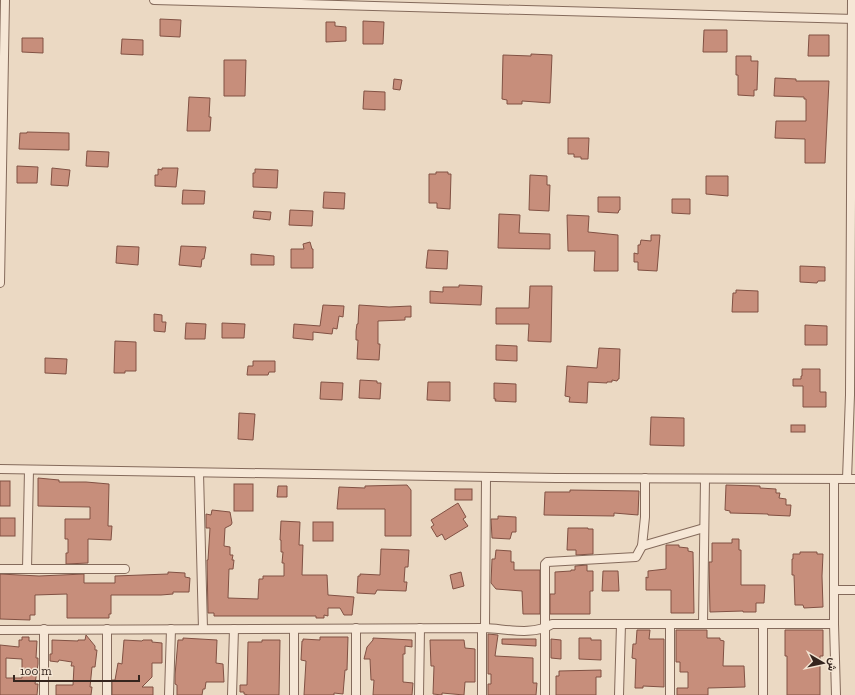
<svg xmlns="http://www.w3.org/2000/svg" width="855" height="695" font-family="'Zilla Slab',Vazirmatn,serif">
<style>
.building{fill:#c78e7b;stroke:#815143;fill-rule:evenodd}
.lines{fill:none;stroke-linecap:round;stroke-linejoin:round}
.street-casing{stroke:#846a5b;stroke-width:10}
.street{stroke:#f6e7d6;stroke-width:8}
</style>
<rect width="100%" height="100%" fill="#ebd9c3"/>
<g class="building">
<path d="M160 19 181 20 180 37 160 36Z"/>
<path d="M363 21 384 22 383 44H363Z"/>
<path d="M326 22H335V26L346 27V41L326 42Z"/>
<path d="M704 30H727V52H703Z"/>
<path d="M809 35H829V56H808Z"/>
<path d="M22 38H43V53L22 52Z"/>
<path d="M122 39 143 40V55L121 54Z"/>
<path d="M531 54 552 55 550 103 522 101V104H507V100L502 99 503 55 531 56Z"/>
<path d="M736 56H751V61H758L757 90H754V96L738 95V75H736Z"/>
<path d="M224 60H246L245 96H224Z"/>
<path d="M775 78 796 79V81H829L825 163H805V139L775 138 776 121H806V99H804V97L774 96Z"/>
<path d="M394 79 402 80 400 90 393 89Z"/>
<path d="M364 91 385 92V110L363 109Z"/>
<path d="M189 97 210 98 209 117H211L210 131H187Z"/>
<path d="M27 132 69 133V150L19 149 20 133H27Z"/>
<path d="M568 138H589L588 159H581V157H574V154H568Z"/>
<path d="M87 151 109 152 108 167 86 166Z"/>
<path d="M17 166 38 167 37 183H17Z"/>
<path d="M52 168 70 170 68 186 51 185Z"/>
<path d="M162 168H178L176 187 155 186V175H158V169L162 170Z"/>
<path d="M255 169 278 170 277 188 253 187V173H255Z"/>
<path d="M436 172H448V174H451L450 209 437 208V203H429V174H436Z"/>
<path d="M530 175 547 176V185H550L549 211 529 210Z"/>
<path d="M706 176H728V196L706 194Z"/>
<path d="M183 190 205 191 204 204H182Z"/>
<path d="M324 192 345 193 344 209 323 208Z"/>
<path d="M598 197H620V210H619L618 213 598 212Z"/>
<path d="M672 199H690V214L672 213Z"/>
<path d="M290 210 313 211 312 226 289 225Z"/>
<path d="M254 211 271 212 270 220 253 218Z"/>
<path d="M499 214 520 215 519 233 550 234V249L498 248Z"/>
<path d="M567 215 589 216 588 232 618 235V271H594L595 251H568Z"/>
<path d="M651 235H660L657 271 638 270V262H634V253L638 254V245H640L641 240 651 241Z"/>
<path d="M310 242 312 249H313V268H291V249H304L303 244Z"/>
<path d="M117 246 139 247 138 265 116 263Z"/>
<path d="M181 246 206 247 204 259H202L201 267 179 265Z"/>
<path d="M428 250 448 251 447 269 426 268Z"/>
<path d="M251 254 274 256V265H251Z"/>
<path d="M800 266 825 267V281H818L817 283 800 282Z"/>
<path d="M459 285 482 286 481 305 430 303V291L443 292V287H459Z"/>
<path d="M530 286H552L551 342 528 341 529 324H496V308H529Z"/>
<path d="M736 290 758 291V312H732L733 293H736Z"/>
<path d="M323 305 344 306 343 317 339 316 337 329 333 328 332 334 313 332V340L293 338 294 324 320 326Z"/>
<path d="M359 305 389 307 411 306V317H405V320L378 321V344H380L379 360 357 359 358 340H356V331L357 324H358Z"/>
<path d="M154 314 162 315V322H166L165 332 154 331Z"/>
<path d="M186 323 206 324 205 339H185Z"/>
<path d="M222 323 245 324 244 338H222Z"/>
<path d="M805 325 827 326V345H805Z"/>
<path d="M115 341 136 342V371H125V373H114Z"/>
<path d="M496 345 517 346V361L496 360Z"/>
<path d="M599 348 620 349 619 379H618L617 381 612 380V382H607V383L588 382 587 403 569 402 570 397 565 396 567 366 597 368Z"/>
<path d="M45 358 67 359 66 374 45 373Z"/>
<path d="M253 361H275V372H269L268 375H247L248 366H253Z"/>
<path d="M802 369H820V392H826V407H803V386H793V379H801V376H802Z"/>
<path d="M360 380 377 381V383H381L380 399 359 398Z"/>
<path d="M321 382 343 383 342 400 320 399Z"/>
<path d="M428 382H450V401L427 400Z"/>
<path d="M494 383 516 384V402L495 401 496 399H494Z"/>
<path d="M239 413 255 414 253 440 238 439Z"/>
<path d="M651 417 684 418V446L650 445Z"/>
<rect x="791" y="425" width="14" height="7"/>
<path d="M38 478 59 480V482H86L109 484 108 526H112L111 540 88 539V563L66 564V553H68V539H65V519H90V507L38 506Z"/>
<rect x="0" y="481" width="10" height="25"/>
<rect x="234" y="484" width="19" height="27"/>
<path d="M407 485 411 490V536H385V509H337L339 487 365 488V486Z"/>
<path d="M726 485 760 486V488L776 489V493H780L779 498 786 499V505H791L790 516 768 515V514L730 513V511L725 510Z"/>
<path d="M278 486H287V497H277Z"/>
<rect x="455" y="489" width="17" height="11"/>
<path d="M570 490 639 491 638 515 614 513V516L544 515 545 492H570Z"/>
<path d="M458 503 466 517 463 519 468 526 445 540 442 534 437 537 431 527 434 525 431 520Z"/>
<path d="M212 510 230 512 232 523 231 525 225 528 224 546 230 547V555H233L232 560H234L233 569H229L228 598 258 599 259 579H263V576H284V563H282L283 552H281V540H280L281 521 300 522 299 545H303L302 575H327L328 595 354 597 352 615H344L340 608H328V616L324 615V618H316V616H214V613H208L207 560H208L210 528H206V514L211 515Z"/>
<path d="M498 516 516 517V532H512L510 539 492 538 491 519H498Z"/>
<rect x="0" y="518" width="15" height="18"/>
<rect x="313" y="522" width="20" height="19"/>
<path d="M568 528H588V529H593V554L576 555V550H567Z"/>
<path d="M732 539H739V550H741V585H765L764 603H756V612H743V611L710 612 709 562H712V543H732Z"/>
<path d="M666 545H679V547L688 548V551L693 552 694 613H671V590H646V577L648 578V571L666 569Z"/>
<path d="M381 549 409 550 408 567H405L404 582H407L406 591 377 590 375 594 357 593 358 576H360V574L380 575Z"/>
<path d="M496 550 511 551V562H514V570H540V614H523L522 591 496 589 491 583 492 559H495Z"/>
<path d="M800 552H817V554H823L822 576 823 607 804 608 803 605H795L794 575H792V559H793V554H800Z"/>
<path d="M587 565V571H593V591H590V614H550V594H555V572L571 571V570H575V566Z"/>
<path d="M603 571H618L619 591H602Z"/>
<path d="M168 572 185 573V577L190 578 189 592H173V594L161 595H111V614H109V618H67V594L35 595V615H30V620L0 619V574L39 576 84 574V583H115V576L168 574Z"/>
<path d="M461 572 464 586 453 589 450 575Z"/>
<path d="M637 630H650L649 639H664V687L643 686V688H635L636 659 632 658 633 644H636Z"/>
<path d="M676 630H707V638H720V640L724 641 723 666H744L745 687 708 688V695H677V688H688V672H680V662H676Z"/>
<path d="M785 630H823V656H820V695H787V656H785Z"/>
<path d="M488 634 498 635 495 656 533 658V683H537L536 695H488V684H491V674H488Z"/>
<path d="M86 635 95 646V650H97L95 667H92L90 687H92L91 695H56V685H73L74 666H71L72 662 59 660 58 662 50 661V654H52V640L78 641V640H85Z"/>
<path d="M22 637H29V641H37L36 658H38V664L35 684H38L37 695H0V645L19 647V640H22ZM6 658 22 659V678H6Z"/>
<path d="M320 637H348L347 670H345L343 694 334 693V695H304L306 661 301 660 302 641H303V639L320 640Z"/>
<path d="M183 638 217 640 216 663 223 664 224 682H206L205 689H203L202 695H177V685L175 684V675L178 640H183Z"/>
<path d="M373 638 412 640V647L405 646V654H403V682L413 683 412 695H373L374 680H371L370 659H364L367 647 373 640Z"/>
<path d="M579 638H591V640H601V660L579 659Z"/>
<path d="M502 639H536V646L502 644Z"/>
<path d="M551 639 561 640V659L551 658Z"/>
<path d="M124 640 142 641 143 640H152V642L162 643V663H152V677L142 687H153V695H112V680H115L118 663 122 664Z"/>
<path d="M262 640H280L279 695H248L244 694V692H240V685H247L248 642H262Z"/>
<path d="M430 640H464L465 648 475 649V682H465L464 695 442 693V695L433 694 434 666H431Z"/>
<path d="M601 670V677H596V695H556V676H559V671Z"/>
</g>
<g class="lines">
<defs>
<g id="street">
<path d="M154 0 855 19"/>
<path d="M0 283 5 0"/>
<path d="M0 469 556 478 855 479"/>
<path d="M199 473 203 629"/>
<path d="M834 479V624L836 695"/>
<path d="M847 479 850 395 852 0"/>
<path d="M642 546 704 528"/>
<path d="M0 569H125"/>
<path d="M27 569 29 470"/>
<path d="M834 590H855"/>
<path d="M703 624 705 479"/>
<path d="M763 624V695"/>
<path d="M356 628V695"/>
<path d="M485 628 486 477"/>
<path d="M294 629V695"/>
<path d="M0 630 485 628C507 629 533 636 552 624H834"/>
<path d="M44 695V629"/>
<path d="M107 695V629"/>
<path d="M169 695 171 629"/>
<path d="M232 695 234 629"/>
<path d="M419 695 420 628"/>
<path d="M482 695V628"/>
<path d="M545 695V564L547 562 636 557 642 546 645 517V478"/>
<path d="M619 695 621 624"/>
<path d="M670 695V624"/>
</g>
</defs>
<use href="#street" class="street-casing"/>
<use href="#street" class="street"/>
</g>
<g transform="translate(823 663) rotate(99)" stroke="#f3e4d2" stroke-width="3" paint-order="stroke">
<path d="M0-3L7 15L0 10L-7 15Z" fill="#35251e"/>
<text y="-6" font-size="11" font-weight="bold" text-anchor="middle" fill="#35251e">ش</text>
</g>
<path d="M14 675v6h125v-6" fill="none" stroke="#35251e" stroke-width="2"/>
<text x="20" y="675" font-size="12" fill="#35251e" stroke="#f3e4d2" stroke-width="3" paint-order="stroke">100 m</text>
</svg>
